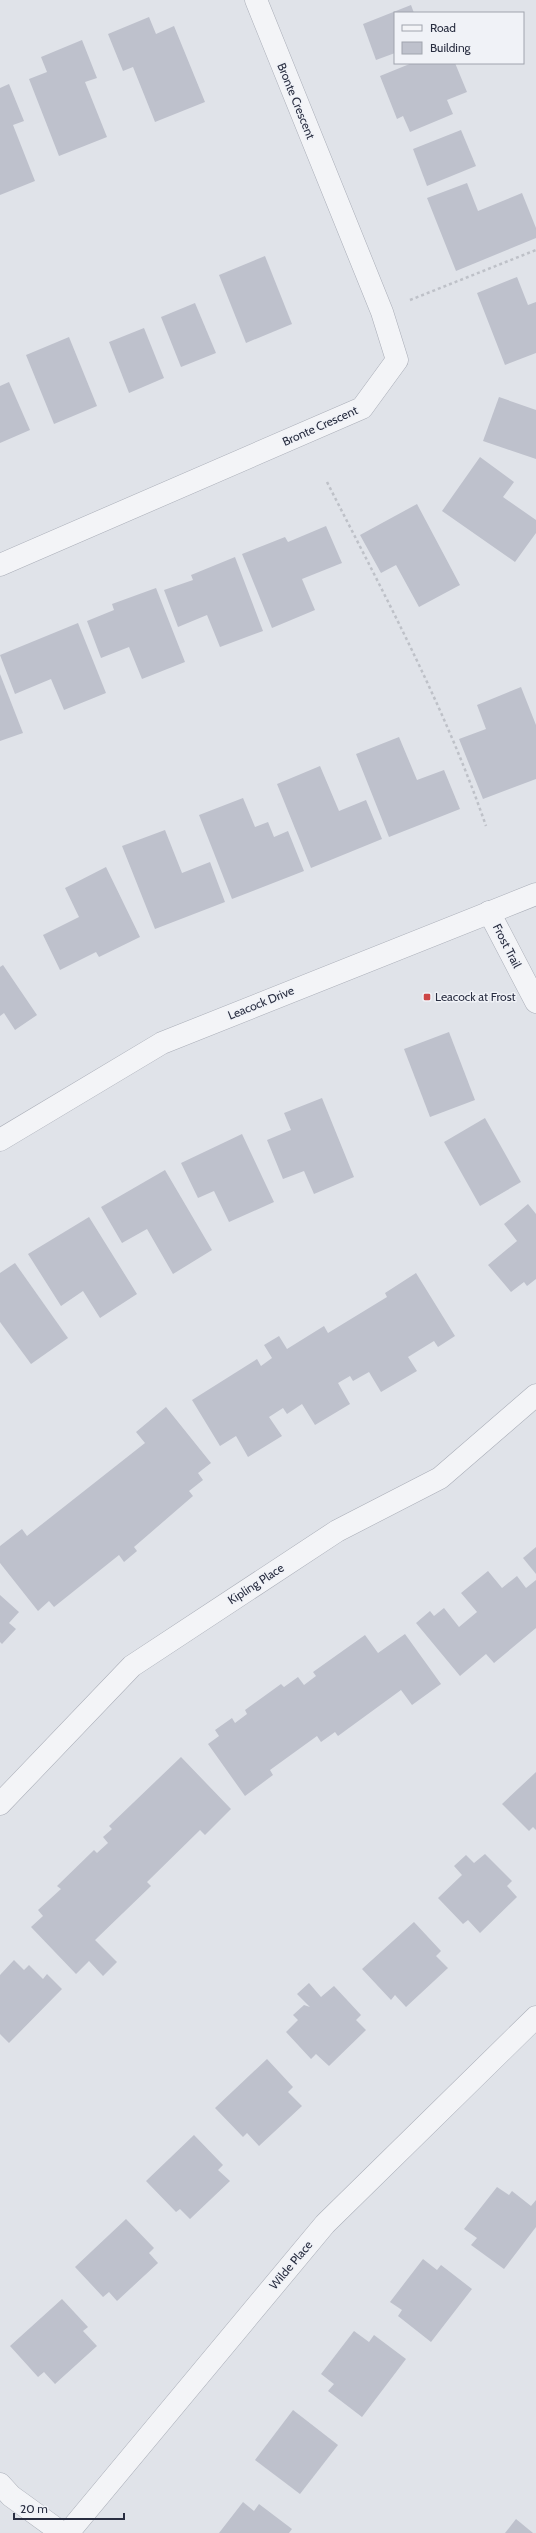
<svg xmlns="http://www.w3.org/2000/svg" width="536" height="2533" font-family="Cabin,sans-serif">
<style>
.building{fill:#bec1cc}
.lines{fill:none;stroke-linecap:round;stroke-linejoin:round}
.minor-casing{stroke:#a9adb7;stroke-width:23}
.path{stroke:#bec1c8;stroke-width:2.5;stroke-dasharray:3 3;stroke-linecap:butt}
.minor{stroke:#f3f4f7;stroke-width:22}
.poi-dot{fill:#cd4747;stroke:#f0f2f7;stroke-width:1.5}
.labels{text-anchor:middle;stroke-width:3;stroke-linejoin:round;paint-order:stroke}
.street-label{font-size:12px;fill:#292e41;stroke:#f0f2f7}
.poi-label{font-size:12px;fill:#292e41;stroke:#f0f2f7;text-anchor:start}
</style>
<rect width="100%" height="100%" fill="#e0e3e9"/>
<g class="building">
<path d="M411 5 414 13H395V53L376 60 363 24Z"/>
<path d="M149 17 156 34 174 26 205 102 155 122 133 67 123 71 108 34Z"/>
<path d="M82 40 97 78 85 82 107 137 59 156 29 79 47 72 41 57Z"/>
<path d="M412 63H455L467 92 447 100 453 114 410 132 403 116 397 119 380 76Z"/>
<path d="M9 84 24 121 13 125 35 181 0 195V88Z"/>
<path d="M461 130 476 166 427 186 413 149Z"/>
<path d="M467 183 478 211 522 193 536 228V238L456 271 427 198Z"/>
<path d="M265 256 292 324 246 343 219 275Z"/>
<path d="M517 277 528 305 536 302V353L505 365 477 293Z"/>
<path d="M195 303 216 353 181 367 161 317Z"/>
<path d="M144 328 164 378 129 393 109 342Z"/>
<path d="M69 337 97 406 54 424 26 355Z"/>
<path d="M9 382 30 430 0 443V386Z"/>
<path d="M499 397 536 410V459L483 441Z"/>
<path d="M480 457 514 482 503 497 536 520V533L515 562 442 511Z"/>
<path d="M417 504 460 585 419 607 396 565 381 573 360 535Z"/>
<path d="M326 526 342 563 302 579 315 610 272 628 242 554 285 537 288 542Z"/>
<path d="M235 557 263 631 220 647 207 615 178 627 164 590 193 580 191 575Z"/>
<path d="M156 588 185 662 142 679 129 647 101 658 87 621 114 610 112 604Z"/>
<path d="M78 623 106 693 64 710 51 679 15 694 0 655Z"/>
<path d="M0 674 23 733 0 741Z"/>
<path d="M521 687 536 725V779L483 799 459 739 486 729 477 705Z"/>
<path d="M399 737 417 780 444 770 460 809 389 837 356 754Z"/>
<path d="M320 766 339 811 366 800 382 839 311 868 277 784Z"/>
<path d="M243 798 255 827 268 822 274 837 288 831 304 871 232 899 199 815Z"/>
<path d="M165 830 182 873 210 862 225 902 155 929 122 846Z"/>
<path d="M106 867 140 937 99 957 96 952 60 970 43 935 79 917 65 888Z"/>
<path d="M3 965 37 1015 15 1030 4 1013 0 1016V967Z"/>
<path d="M449 1032 475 1100 430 1117 404 1049Z"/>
<path d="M322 1098 354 1177 314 1194 304 1171 283 1179 267 1140 291 1130 284 1113Z"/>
<path d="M485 1118 521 1182 480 1206 444 1142Z"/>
<path d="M242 1134 274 1202 229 1222 214 1191 198 1198 181 1163Z"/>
<path d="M165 1170 212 1250 173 1274 147 1229 122 1243 101 1207Z"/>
<path d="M528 1204 536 1214V1279L527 1286 524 1282 511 1292 488 1265 517 1241 504 1224Z"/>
<path d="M89 1217 137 1294 100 1318 83 1291 61 1306 28 1254Z"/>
<path d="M15 1263 68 1338 31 1364 0 1322V1273Z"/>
<path d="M416 1273 455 1336 438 1347 434 1341 408 1357 417 1371 381 1392 369 1372 353 1381 350 1376 338 1383 350 1404 315 1425 302 1404 287 1414 283 1408 269 1417 282 1436 248 1457 236 1436 220 1446 192 1400 257 1359 261 1366 272 1358 264 1345 279 1336 287 1349 324 1326 328 1333 387 1297 385 1293Z"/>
<path d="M166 1407 211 1463 198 1473 203 1480 189 1491 193 1496 134 1547 137 1551 124 1562 119 1555 54 1607 49 1601 38 1611 0 1563V1546L22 1529 27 1536 145 1443 136 1432Z"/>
<path d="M536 1547V1574L523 1558Z"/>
<path d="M488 1571 502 1588 517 1576 526 1588 536 1580V1628L494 1663 486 1654 460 1676 416 1623 430 1611 434 1616 444 1608 459 1627 477 1612 461 1593Z"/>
<path d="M0 1595 19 1612 9 1623 16 1629 2 1644 0 1642Z"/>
<path d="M405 1634 441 1684 412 1705 401 1690 338 1736 335 1732 321 1742 317 1736 270 1770 273 1775 245 1796 208 1744 219 1736 215 1730 232 1718 235 1723 247 1714 245 1710 281 1684 284 1687 298 1677 304 1685 316 1676 313 1672 365 1635 378 1653Z"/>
<path d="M181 1757 231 1809 205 1835 200 1830 147 1882 151 1886 95 1940 117 1962 103 1976 89 1961 76 1974 31 1927 43 1916 38 1910 61 1889 57 1886 94 1850 97 1853 108 1843 103 1837 112 1829 109 1826Z"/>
<path d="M536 1772V1830L533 1827 529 1831 502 1804Z"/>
<path d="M485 1854 512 1881 507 1886 517 1897 480 1933 468 1920 463 1924 438 1898 462 1875 454 1866 466 1855 474 1863Z"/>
<path d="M414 1922 441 1951 436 1956 448 1968 406 2007 395 1995 391 2000 362 1969Z"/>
<path d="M14 1960 24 1970 29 1965 43 1979 47 1974 62 1989 9 2043 0 2034V1975Z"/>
<path d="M309 1983 321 1997 334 1986 361 2015 356 2020 366 2030 329 2066 316 2054 311 2059 286 2032 298 2020 293 2015 304 2005 310 2007 297 1994Z"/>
<path d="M267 2059 293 2087 288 2092 302 2106 259 2146 247 2133 243 2137 215 2108Z"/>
<path d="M194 2135 223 2165 218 2170 230 2181 190 2219 180 2209 176 2212 146 2181Z"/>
<path d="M497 2187 509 2195 512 2191 531 2206 536 2200V2227L504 2269 471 2245 477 2238 464 2229Z"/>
<path d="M126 2219 154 2248 149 2253 158 2263 117 2301 109 2292 103 2297 75 2267Z"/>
<path d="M423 2259 437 2270 441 2265 472 2289 431 2342 398 2316 402 2310 390 2302Z"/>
<path d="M62 2299 88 2327 83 2331 97 2346 55 2384 44 2372 38 2377 10 2346Z"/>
<path d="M354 2331 369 2342 374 2335 406 2359 362 2417 328 2391 334 2384 321 2374Z"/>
<path d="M293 2410 338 2445 300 2494 255 2460Z"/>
<path d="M243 2502 254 2511 259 2504 292 2529 289 2533H219Z"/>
<path d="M516 2519 533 2533H505Z"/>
</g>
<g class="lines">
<defs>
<g id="minor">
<path d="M0 565 362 408 397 360 382 312 256 0"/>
<path d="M489 912 536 1002"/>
<path d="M0 1140 162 1043 536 894"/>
<path d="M0 1804 132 1666 337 1531 440 1478 536 1395"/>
<path d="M0 2484 11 2496 62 2533"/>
<path d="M68 2533 325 2224 536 2017"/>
</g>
</defs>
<use href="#minor" class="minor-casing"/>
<g class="path">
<path d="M410 300 536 250"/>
<path d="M327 482C384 594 445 707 486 826"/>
</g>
<use href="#minor" class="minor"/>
</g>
<rect class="poi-dot" x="423" y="993" width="8" height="8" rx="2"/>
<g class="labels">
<g class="street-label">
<text transform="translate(296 101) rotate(68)" y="4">Bronte Crescent</text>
<text transform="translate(320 426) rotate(-24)" y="4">Bronte Crescent</text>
<text transform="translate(507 946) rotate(63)" y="4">Frost Trail</text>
<text transform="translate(261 1003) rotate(-22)" y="4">Leacock Drive</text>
<text transform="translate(256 1584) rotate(-33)" y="4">Kipling Place</text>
<text transform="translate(291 2265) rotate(-50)" y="4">Wilde Place</text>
</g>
<g class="poi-label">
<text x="435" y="1001">Leacock at Frost</text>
</g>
</g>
<rect x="394" y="12" width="130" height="52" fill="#f0f2f7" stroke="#a0a4ae"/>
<rect x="402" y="25" width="20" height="6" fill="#f3f4f7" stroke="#a0a4ae"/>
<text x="430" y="32" font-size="12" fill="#292e41">Road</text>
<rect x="402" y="42" width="20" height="12" fill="#bec1cc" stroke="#a0a4ae"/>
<text x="430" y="52" font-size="12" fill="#292e41">Building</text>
<path d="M14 2513v6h110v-6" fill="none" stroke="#292e41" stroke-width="2"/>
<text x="20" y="2513" font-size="12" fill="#292e41" stroke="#f0f2f7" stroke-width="3" paint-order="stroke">20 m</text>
</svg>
